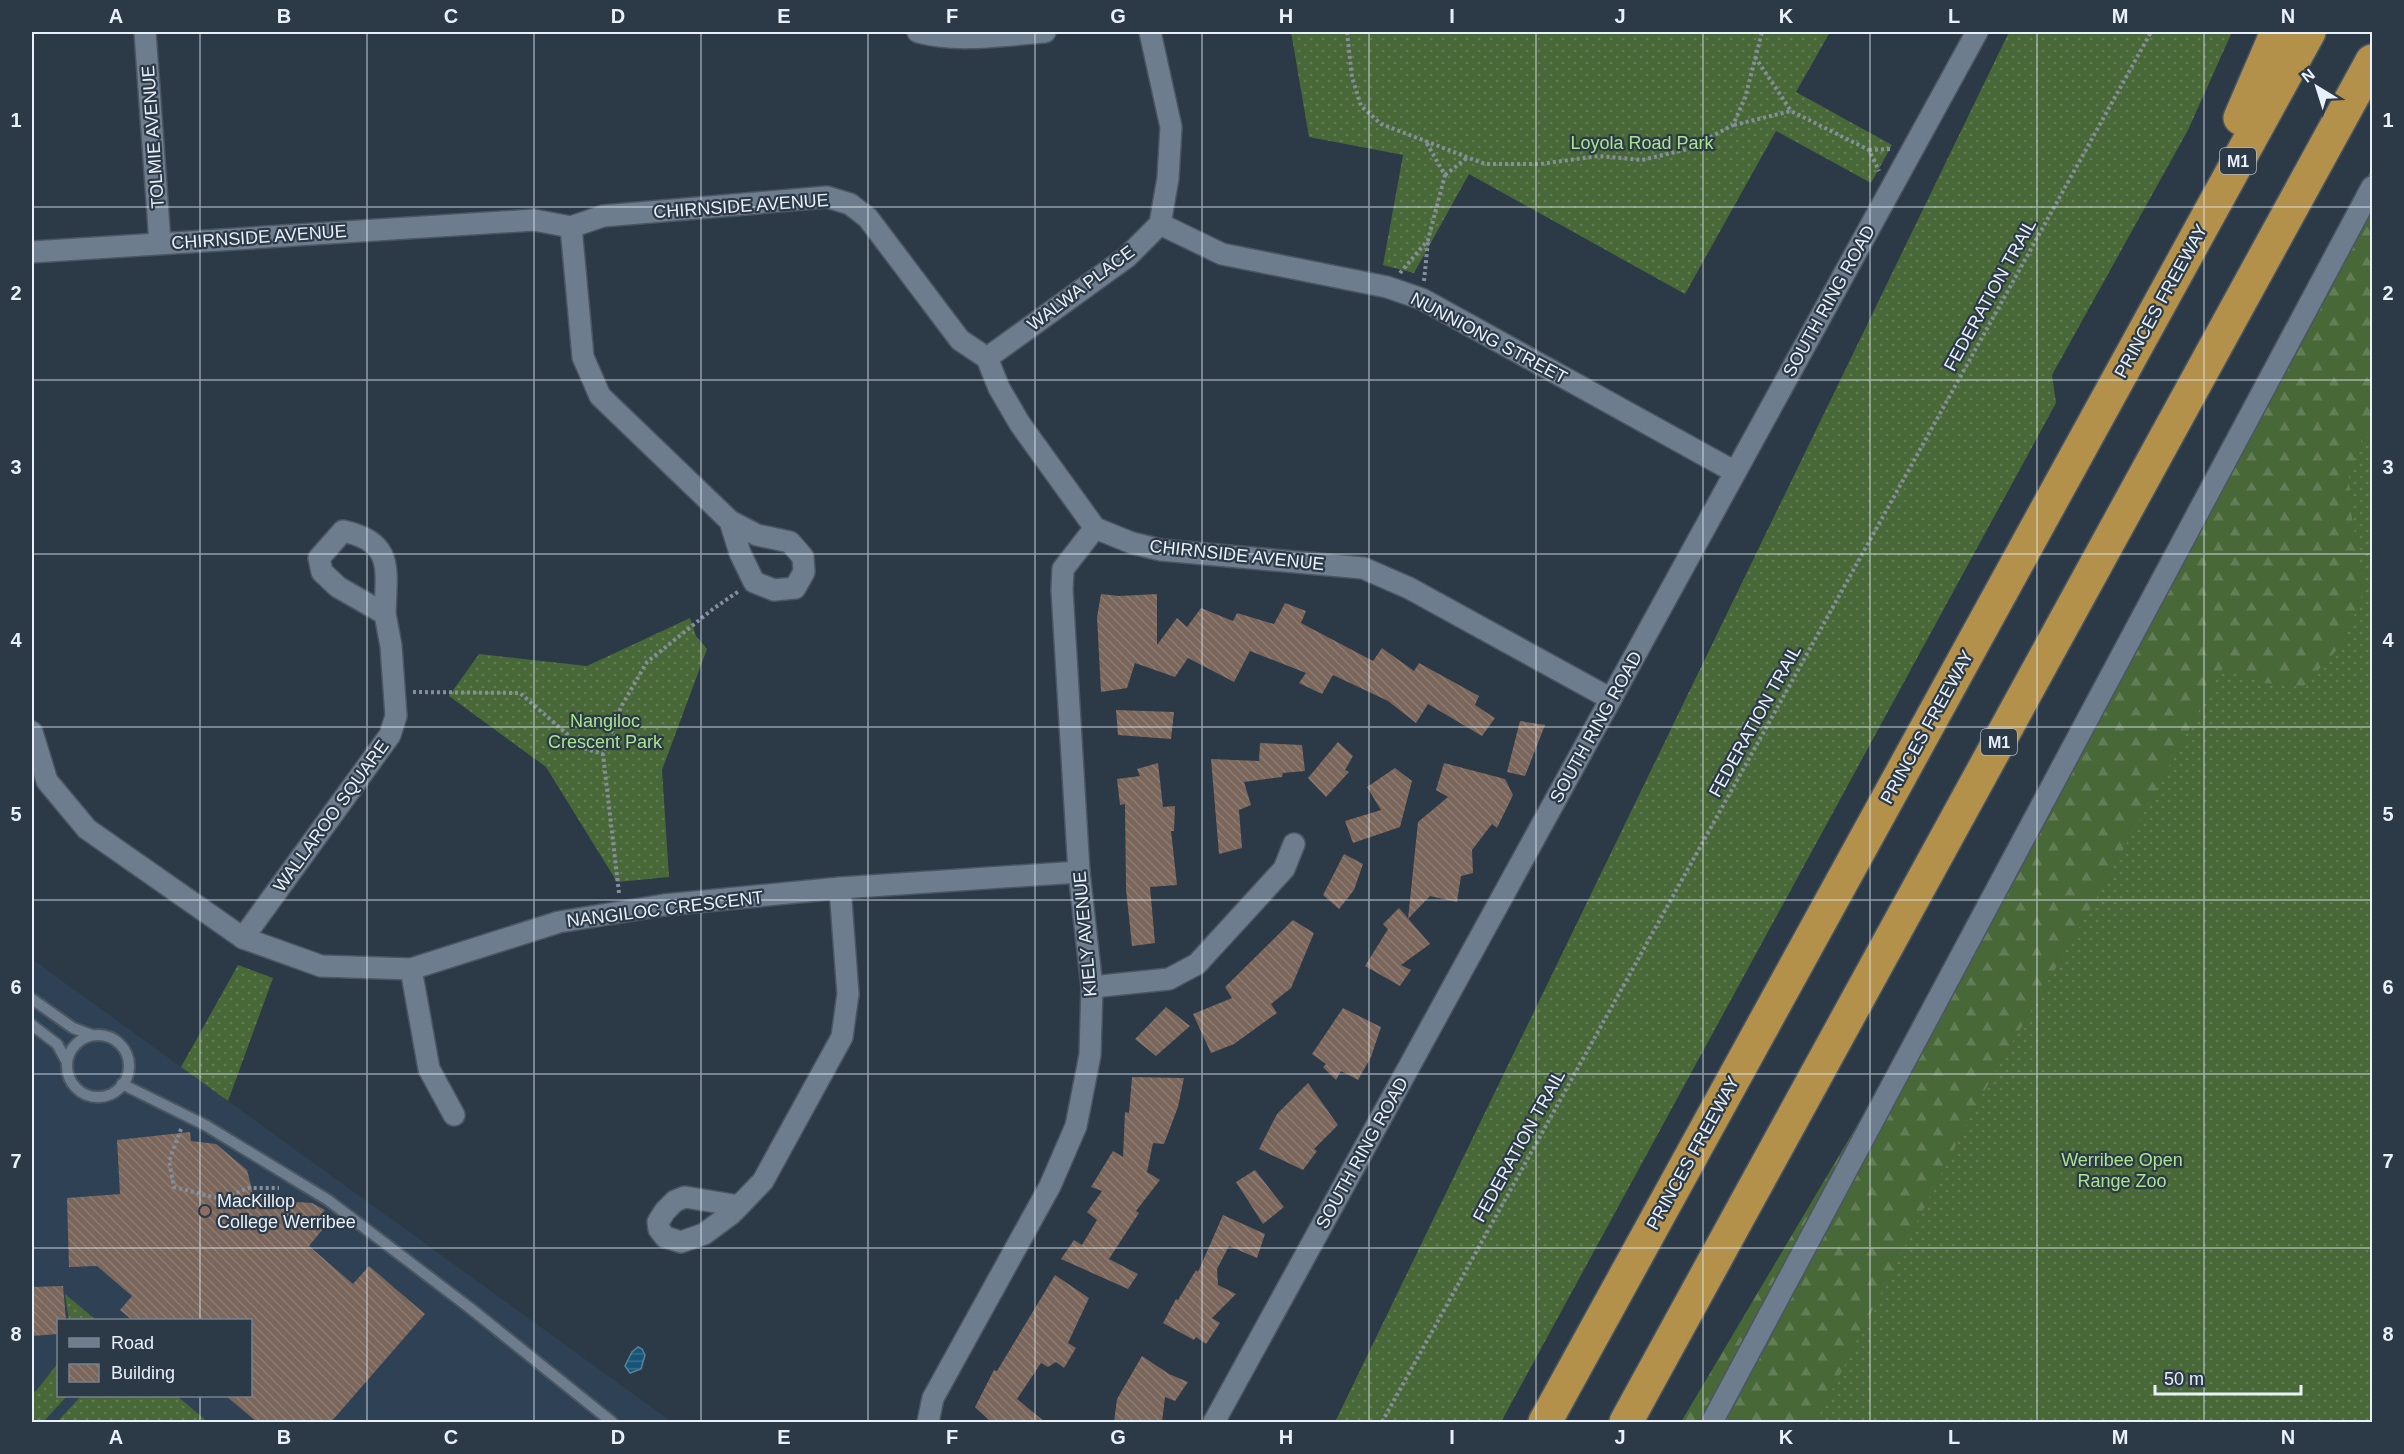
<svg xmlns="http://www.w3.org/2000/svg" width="2404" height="1454" font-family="Helvetica,sans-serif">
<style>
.built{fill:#2f4255;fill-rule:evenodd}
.grass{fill:url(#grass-dots)}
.forest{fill:url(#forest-firs)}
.water{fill:url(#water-rules);stroke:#56849e;stroke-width:1.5}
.building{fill:url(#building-back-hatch)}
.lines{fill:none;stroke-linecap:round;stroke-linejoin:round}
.lane-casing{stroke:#4b5662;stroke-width:14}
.street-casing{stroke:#4b5662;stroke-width:24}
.highway-casing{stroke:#4b5662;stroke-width:36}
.path{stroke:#848f9b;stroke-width:4;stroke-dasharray:3 3;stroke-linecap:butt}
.lane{stroke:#6e7d8e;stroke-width:10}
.street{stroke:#6e7d8e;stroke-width:21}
.highway{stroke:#b3914b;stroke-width:33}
.grid{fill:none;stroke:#e8f0fa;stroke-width:1.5;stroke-opacity:0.55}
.education-dot{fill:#8d6e63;stroke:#2c3947;stroke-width:2}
.labels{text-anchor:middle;stroke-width:4.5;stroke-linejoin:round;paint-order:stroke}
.shield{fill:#2c3947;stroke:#b0b9c4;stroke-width:1.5}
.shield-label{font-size:16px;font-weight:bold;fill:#e8f0fa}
.street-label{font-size:18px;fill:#e8f0fa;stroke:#2c3947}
.park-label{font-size:18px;fill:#aae58c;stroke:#2c3947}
.poi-label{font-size:18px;fill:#e8f0fa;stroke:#2c3947;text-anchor:start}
.neatline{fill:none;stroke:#e8f0fa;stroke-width:2}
.grid-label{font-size:20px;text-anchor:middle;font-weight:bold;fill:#e8f0fa}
</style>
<defs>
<pattern id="grass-dots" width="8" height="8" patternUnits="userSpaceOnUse" patternTransform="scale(1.5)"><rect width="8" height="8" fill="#496838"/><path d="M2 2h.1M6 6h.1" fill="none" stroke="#637e56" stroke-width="1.8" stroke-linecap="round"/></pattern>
<pattern id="forest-firs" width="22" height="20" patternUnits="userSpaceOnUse" patternTransform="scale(1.5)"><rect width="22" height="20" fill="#496838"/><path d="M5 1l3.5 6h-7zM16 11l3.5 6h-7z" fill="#637e56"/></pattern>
<pattern id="water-rules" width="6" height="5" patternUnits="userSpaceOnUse" patternTransform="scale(1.5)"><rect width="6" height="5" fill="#175576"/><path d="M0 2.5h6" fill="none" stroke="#396e8a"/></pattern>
<pattern id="building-back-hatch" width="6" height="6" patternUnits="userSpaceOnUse" patternTransform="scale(1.5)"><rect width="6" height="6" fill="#7a665b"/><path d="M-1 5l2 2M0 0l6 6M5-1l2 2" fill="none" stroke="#8d7c73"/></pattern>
</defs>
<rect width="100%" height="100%" fill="#2c3947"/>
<path class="built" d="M32 959 181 1067 672 1422H32ZM58 1320H250V1396H58Z"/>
<g class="grass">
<path d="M1291 32H1830L1796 92 1892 145 1871 183 1776 131 1685 294 1469 174 1414 273 1383 265 1403 155 1309 137Z"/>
<path d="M2009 32H2232L2188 130 2052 375 2056 403 1501 1422H1335Z"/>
<path d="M2372 168V1422H1703Z"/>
<path d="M690 618 696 636 707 649 662 770 669 877 617 882 546 767 449 696 479 654 587 666Z"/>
<path d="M238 965 273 978 228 1101 181 1067Z"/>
<path d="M65 1294 96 1320H69Z"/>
<path d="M58 1363V1396H67L43 1422H32V1392L36 1391Z"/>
<path d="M81 1396H177L208 1422H57Z"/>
</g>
<path class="forest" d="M2372 193V365L2370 373 2372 376V436L2362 439 2349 477 2351 512 2365 588 2343 643 2304 686 2264 683 2222 669 2101 890 1974 1109 1816 1422H1681L1983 913Z"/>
<path class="water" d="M638 1347 642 1349 645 1355 641 1369 630 1373 625 1366 632 1352Z"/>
<g class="building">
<path d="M1101 594 1119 596 1157 594V645L1177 618 1187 627 1201 608 1233 621 1237 613 1274 624 1285 603 1306 611 1301 623 1373 661 1382 648 1414 671 1419 663 1479 696 1475 705 1495 718 1482 736 1428 704 1416 723 1388 701 1333 675 1322 694 1299 683 1306 673 1250 651 1234 682 1188 658 1175 677 1135 663 1127 688 1101 692 1097 617Z"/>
<path d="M1116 710 1174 712 1171 739 1118 735Z"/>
<path d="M1520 721 1545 725 1525 776 1507 772Z"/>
<path d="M1338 742 1353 756 1345 770 1349 772 1326 797 1308 778Z"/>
<path d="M1260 743 1302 745 1305 771 1283 773 1282 777 1244 782 1251 805 1239 810 1242 848 1219 854 1211 759 1259 761Z"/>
<path d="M1158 763 1163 807 1175 806 1174 831H1171L1177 885 1150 887 1155 943 1132 946 1126 889 1125 804 1120 805 1117 779 1140 776 1137 769Z"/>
<path d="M1444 763 1505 779 1513 795 1497 828 1492 824 1472 850 1473 873 1461 876 1457 902 1430 896 1408 919 1418 822 1448 797 1436 790Z"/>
<path d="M1395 768 1412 781 1400 827 1353 843 1345 821 1381 810 1367 787Z"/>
<path d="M1344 854 1363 864 1354 890 1339 909 1323 895Z"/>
<path d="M1399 908 1430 944 1401 965 1411 970 1400 986 1365 966 1388 929 1383 924Z"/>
<path d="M1293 920 1314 933 1291 988 1271 1004 1277 1013 1234 1044 1211 1053 1193 1014 1232 998 1225 987Z"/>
<path d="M1166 1007 1190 1026 1156 1056 1135 1039Z"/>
<path d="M1343 1008 1381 1027 1371 1057 1358 1080 1341 1071 1336 1080 1323 1067 1326 1064 1312 1054Z"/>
<path d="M1132 1077 1184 1078 1178 1107 1164 1144 1153 1143 1147 1172 1160 1180 1136 1211 1139 1213 1109 1259 1138 1274 1128 1289 1061 1259 1074 1240 1082 1245 1097 1220 1087 1212 1102 1191 1091 1187 1113 1151 1123 1157 1125 1112 1129 1113Z"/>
<path d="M1308 1083 1338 1125 1314 1149 1317 1151 1303 1170 1259 1149 1277 1114Z"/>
<path d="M190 1132 191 1141 216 1144 247 1170 254 1197 267 1199 280 1206 297 1202 312 1203 325 1210 319 1217 327 1224 309 1246 353 1284 369 1266 425 1314 331 1422H257L225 1395H250V1320H132L120 1310 132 1296 97 1266 69 1267 67 1198 120 1194 117 1140Z"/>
<path d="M1255 1170 1284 1207 1263 1224 1236 1182Z"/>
<path d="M1223 1215 1265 1234 1257 1258 1229 1246 1217 1269 1218 1285 1236 1294 1212 1318 1220 1323 1206 1344 1196 1337 1194 1340 1163 1323 1176 1299 1178 1300 1196 1270 1198 1272Z"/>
<path d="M1055 1275 1089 1298 1068 1343 1076 1348 1064 1368 1056 1362 1048 1367 1041 1363 1017 1399 1045 1422H991L975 1407 994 1370 997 1371Z"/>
<path d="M63 1286 66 1320H58V1334L32 1336V1287Z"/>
<path d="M1142 1356 1169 1374 1188 1382 1175 1401 1165 1397 1162 1422H1114L1117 1399Z"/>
</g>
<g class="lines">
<defs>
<g id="lane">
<path d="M32 999 73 1028 92 1035"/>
<path d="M32 1025 57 1044 67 1062"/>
<circle cx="98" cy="1066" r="31"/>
<path d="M122 1084 205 1125 328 1200 470 1308 612 1422"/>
</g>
<g id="street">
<path d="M145 32 160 243"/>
<path d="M918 32C957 43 1005 35 1045 32"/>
<path d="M1160 224 1222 254 1387 287 1422 299 1735 472"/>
<path d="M571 227 583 357 600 396 730 521 740 553 754 582 774 590 795 588 804 572 803 557 790 542 757 535 730 521"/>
<path d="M32 252 534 220 571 227 603 216 827 197 850 204 868 218 960 340 987 358 999 388 1020 424 1095 528 1132 543 1161 550 1363 568 1409 588 1611 699"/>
<path d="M987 358 1127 257 1160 224 1168 178 1171 127 1150 32"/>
<path d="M32 732 47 781 87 829 243 938 321 966 411 969 559 922 664 905 840 888 1079 872"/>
<path d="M243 938 390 735 396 716 391 646 385 614 338 587 322 572 319 558 343 531C395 542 386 570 385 614"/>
<path d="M411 969 429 1069 454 1115"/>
<path d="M1092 987 1169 979 1197 964 1284 869 1294 844"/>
<path d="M739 1206 685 1197 675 1201 665 1211 658 1222 659 1229 665 1237 681 1242 704 1234 731 1214 739 1206 763 1181 842 1037 848 994 840 888"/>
<path d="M928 1422 933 1398 1050 1186 1076 1126 1090 1055 1092 987 1079 872 1062 590 1063 569 1095 528"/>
<path d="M1214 1422 1977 32"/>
<path d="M1712 1422 2372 187"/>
</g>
<g id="highway">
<path d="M2240 118 2277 32"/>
<path d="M1545 1422 2309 32"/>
<path d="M1626 1422 2372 61"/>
</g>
</defs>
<use href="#lane" class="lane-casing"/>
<use href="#street" class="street-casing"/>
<use href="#highway" class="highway-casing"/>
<g class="path">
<path d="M1347 32 1352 77 1361 106 1381 124 1485 164H1540L1599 156 1642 160 1688 149 1733 125 1745 98 1762 32"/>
<path d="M1755 57 1791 111"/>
<path d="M1734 125 1791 111 1869 150 1879 171"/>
<path d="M1869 150 1892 149"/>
<path d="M1445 175 1468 157"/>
<path d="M1400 273 1428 240 1445 175 1426 142"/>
<path d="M1424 281 1428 241"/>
<path d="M413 692 520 693 583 748 603 754"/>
<path d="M619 893 603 754 621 707 647 662 713 609 739 591"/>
<path d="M181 1129 169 1161 174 1187 221 1199 248 1188H279"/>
<path d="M1382 1422 2151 32"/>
</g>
<use href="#lane" class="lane"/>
<use href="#street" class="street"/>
<use href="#highway" class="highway"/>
</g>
<path class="grid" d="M200 32V1320M367 32V1422M534 32V1422M701 32V1422M868 32V1422M1035 32V1422M1202 32V1422M1369 32V1422M1536 32V1422M1703 32V1422M1870 32V1422M2037 32V1422M2204 32V1422M32 207H2372M32 380H2372M32 554H2372M32 727H2372M32 900H2372M32 1074H2372M32 1248H2372M200 1396V1422"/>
<circle class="education-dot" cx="205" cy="1211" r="6"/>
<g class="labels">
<g class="shield">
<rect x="2220" y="148" width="36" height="26" rx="4.5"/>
<rect x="1981" y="729" width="36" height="26" rx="4.5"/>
</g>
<g class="shield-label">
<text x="2238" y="167">M1</text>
<text x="1999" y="748">M1</text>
</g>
<g class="street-label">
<text transform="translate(153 137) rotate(-94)" y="6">TOLMIE AVENUE</text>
<text transform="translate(741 206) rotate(-4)" y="6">CHIRNSIDE AVENUE</text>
<text transform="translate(259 237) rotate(-4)" y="6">CHIRNSIDE AVENUE</text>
<text transform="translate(1081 288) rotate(-37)" y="6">WALWA PLACE</text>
<text transform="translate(1990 295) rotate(-61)" y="6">FEDERATION TRAIL</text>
<text transform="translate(1829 301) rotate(-61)" y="6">SOUTH RING ROAD</text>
<text transform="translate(2161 301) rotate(-61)" y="6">PRINCES FREEWAY</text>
<text transform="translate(1489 338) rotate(28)" y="6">NUNNIONG STREET</text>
<text transform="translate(1237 555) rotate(6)" y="6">CHIRNSIDE AVENUE</text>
<text transform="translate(1755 721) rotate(-61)" y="6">FEDERATION TRAIL</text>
<text transform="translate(1596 727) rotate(-61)" y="6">SOUTH RING ROAD</text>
<text transform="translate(1927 727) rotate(-61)" y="6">PRINCES FREEWAY</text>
<text transform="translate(331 816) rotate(-54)" y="6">WALLAROO SQUARE</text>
<text transform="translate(665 909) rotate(-7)" y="6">NANGILOC CRESCENT</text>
<text transform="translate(1085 934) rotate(-95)" y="6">KIELY AVENUE</text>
<text transform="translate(1519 1146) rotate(-61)" y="6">FEDERATION TRAIL</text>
<text transform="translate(1362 1153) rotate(-61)" y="6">SOUTH RING ROAD</text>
<text transform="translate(1693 1153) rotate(-61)" y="6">PRINCES FREEWAY</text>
</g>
<g class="park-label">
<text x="1642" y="149">Loyola Road Park</text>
<text x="605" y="727">Nangiloc<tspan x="605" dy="21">Crescent Park</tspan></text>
<text x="2122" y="1166">Werribee Open<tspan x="2122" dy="21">Range Zoo</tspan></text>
</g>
<g class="poi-label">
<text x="217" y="1207">MacKillop<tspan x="217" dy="21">College Werribee</tspan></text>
</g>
</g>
<rect width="2404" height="1454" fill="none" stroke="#2c3947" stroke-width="66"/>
<rect x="57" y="1319" width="195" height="78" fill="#2c3947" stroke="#77828f" stroke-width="1.5"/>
<rect x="69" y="1338" width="30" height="9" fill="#6e7d8e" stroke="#77828f" stroke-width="1.5"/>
<text x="111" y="1349" font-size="18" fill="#e8f0fa">Road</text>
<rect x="69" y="1364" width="30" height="18" fill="url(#building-back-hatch)" stroke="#77828f" stroke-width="1.5"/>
<text x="111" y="1379" font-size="18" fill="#e8f0fa">Building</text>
<g transform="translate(2317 87) rotate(322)" stroke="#2c3947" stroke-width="4.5" paint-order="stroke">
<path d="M0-4.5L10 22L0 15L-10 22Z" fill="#e8f0fa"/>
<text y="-9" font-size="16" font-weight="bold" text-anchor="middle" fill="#e8f0fa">N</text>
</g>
<path d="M2155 1385v9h146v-9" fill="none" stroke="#e8f0fa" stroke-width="3"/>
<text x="2164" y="1385" font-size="18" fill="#e8f0fa" stroke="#2c3947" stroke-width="4.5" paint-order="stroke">50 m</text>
<rect x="33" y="33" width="2338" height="1388" class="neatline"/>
<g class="grid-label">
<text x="116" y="23">A</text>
<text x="284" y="23">B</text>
<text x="451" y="23">C</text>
<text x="618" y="23">D</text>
<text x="784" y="23">E</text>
<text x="952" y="23">F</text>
<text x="1118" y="23">G</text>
<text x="1286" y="23">H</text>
<text x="1452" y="23">I</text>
<text x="1620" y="23">J</text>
<text x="1786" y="23">K</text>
<text x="1954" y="23">L</text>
<text x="2120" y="23">M</text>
<text x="2288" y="23">N</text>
<text x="16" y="127">1</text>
<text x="2388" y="127">1</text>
<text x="16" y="300">2</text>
<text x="2388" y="300">2</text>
<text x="16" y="474">3</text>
<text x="2388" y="474">3</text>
<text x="16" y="647">4</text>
<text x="2388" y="647">4</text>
<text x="16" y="821">5</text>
<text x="2388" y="821">5</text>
<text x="16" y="994">6</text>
<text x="2388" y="994">6</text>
<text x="16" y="1168">7</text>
<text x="2388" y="1168">7</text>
<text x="16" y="1341">8</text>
<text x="2388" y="1341">8</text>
<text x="116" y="1444">A</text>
<text x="284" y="1444">B</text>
<text x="451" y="1444">C</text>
<text x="618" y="1444">D</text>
<text x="784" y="1444">E</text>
<text x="952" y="1444">F</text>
<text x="1118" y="1444">G</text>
<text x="1286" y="1444">H</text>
<text x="1452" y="1444">I</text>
<text x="1620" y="1444">J</text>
<text x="1786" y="1444">K</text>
<text x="1954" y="1444">L</text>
<text x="2120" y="1444">M</text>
<text x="2288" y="1444">N</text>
</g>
</svg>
